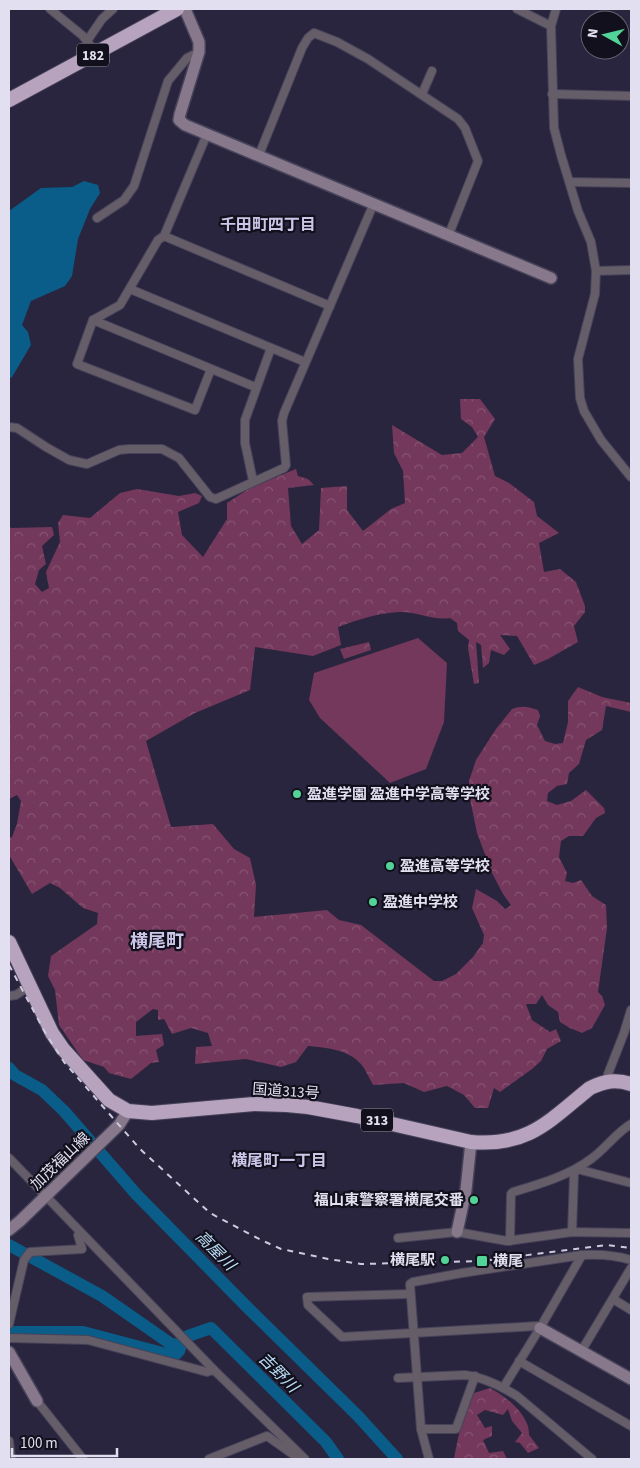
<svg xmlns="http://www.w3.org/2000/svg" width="640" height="1468" font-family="'Source Sans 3','Noto Sans JP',sans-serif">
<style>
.grass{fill:#73385b}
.forest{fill:url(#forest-crowns)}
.water{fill:#095d88}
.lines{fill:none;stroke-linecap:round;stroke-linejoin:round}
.river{stroke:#095d88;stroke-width:12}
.street-casing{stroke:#47435a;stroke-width:10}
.secondary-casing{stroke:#47435a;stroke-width:14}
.highway-casing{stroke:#47435a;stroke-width:16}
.street{stroke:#655d68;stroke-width:8}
.secondary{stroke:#87798b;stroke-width:11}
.highway{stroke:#b8a3bf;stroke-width:14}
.rail{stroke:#cdcbdd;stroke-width:2;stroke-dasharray:6 6;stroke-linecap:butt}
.poi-dot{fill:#52d397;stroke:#12101c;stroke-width:2}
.labels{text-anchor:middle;stroke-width:4.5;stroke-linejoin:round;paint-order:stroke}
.shield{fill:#12101c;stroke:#a3a1b0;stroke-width:1}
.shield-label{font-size:14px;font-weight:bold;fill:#e1dff0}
.poi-label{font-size:15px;font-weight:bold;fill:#e1dff0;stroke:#12101c;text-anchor:start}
.street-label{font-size:15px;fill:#e1dff0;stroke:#12101c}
.neighbourhood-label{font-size:16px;font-weight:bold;fill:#ccc7e9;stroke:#12101c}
.water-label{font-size:16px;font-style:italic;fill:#badef7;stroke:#12101c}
.quarter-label{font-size:18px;font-weight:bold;fill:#ccc7e9;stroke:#12101c}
</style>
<defs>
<pattern id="forest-crowns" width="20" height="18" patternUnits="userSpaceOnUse" patternTransform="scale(1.25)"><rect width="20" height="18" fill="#73385b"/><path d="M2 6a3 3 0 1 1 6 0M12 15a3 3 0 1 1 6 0" fill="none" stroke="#875473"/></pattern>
</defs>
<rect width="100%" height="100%" fill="#2a253e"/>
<path class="grass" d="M418 638 447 663 444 722 426 769 390 783 320 718 309 700 314 673Z"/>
<g class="forest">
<path d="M460 399H480L495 419 484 437 495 476 509 483 534 502 537 516 559 533 539 543 544 572 560 569 576 582 585 606V612L574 626 578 642 548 659 534 665 517 636 500 635 510 649 504 655 491 650 489 663 483 668 481 645 476 642 479 683 474 684 468 648 469 640 458 631 457 623 450 618C433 621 416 611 399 612 378 613 357 620 338 627L341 645 313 656 255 647 250 690 195 713 146 741 171 827 213 824 234 849 250 858 256 885 254 917 327 910 339 920 361 925 434 981H442L456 974 473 957 483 943 484 935 472 908 476 889 497 901 505 909 511 905 503 894 492 873 477 833 469 794V781L476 760 496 729 512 709C522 705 529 707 538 710L540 716 537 725 545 741 555 744 563 743 568 722V701L578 687 602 697 631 703V712L606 706 602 730 586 740 579 764 569 773 567 784 557 786 548 793 547 801 557 805 571 801 586 790 604 808 605 813 596 818 583 836H569L561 841 559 857 567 873 565 881 573 883 581 880 592 896 606 905 607 928 598 992 602 996 605 1005 592 1028 582 1033 570 1028 560 1022 558 1012 548 1005 542 995 536 1004H526L532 1020 550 1032 556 1029 561 1041 547 1049 541 1061 532 1069 500 1092 494 1088 488 1108H475L464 1095 447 1086 424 1092 404 1083 373 1085C369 1078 366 1070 361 1064 348 1049 326 1048 308 1046L296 1062 281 1067 246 1059 195 1064 196 1047 212 1046 208 1033 191 1028 172 1034 164 1019 158 1020V1010L153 1009 136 1022V1036L162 1034 164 1045 156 1050 159 1062 151 1063 131 1079 109 1073 104 1067 83 1060 59 1025 55 990 48 976 51 956 97 924 98 913 83 908 60 888 50 883 32 894 9 855V838L12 837 17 824 21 801 17 795 9 799V527L12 528 52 527 54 535 42 546 46 564 39 570 35 584 42 592 49 588 46 572 60 542 58 523 63 515 90 518 120 493 137 489 179 496 195 493 202 496 199 503 178 512 182 535 203 557 227 519V503L250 488 296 469 298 476 308 479 314 485 288 488 291 526 302 544 319 530 321 488 347 486V510L363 531 391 509 405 503 403 471 394 453 392 425 442 455 462 453 478 437 472 427 461 419Z"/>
<path d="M369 642 371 650 344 659 340 649Z"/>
<path d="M490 1388C505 1396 530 1415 529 1435L539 1448 528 1453 520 1443 515 1442 522 1433 512 1421 508 1409 503 1415 485 1410 477 1415 485 1428 492 1426V1436L483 1440 489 1453 503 1451 507 1459H454C458 1436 463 1415 474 1393Z"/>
</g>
<path class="water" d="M84 181 98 185 100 193 90 209 78 239 72 276 65 286 31 301 22 325 28 332 31 345 12 377 9 379V211L41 188 72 187Z"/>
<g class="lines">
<g class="river">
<path d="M9 1068 15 1075 42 1090 64 1111 136 1194 247 1307 358 1416 397 1459"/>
<path d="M9 1245 102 1296 171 1344 181 1345 179 1351 174 1356 83 1332H9"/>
<path d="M188 1336 211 1328 326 1442 338 1459"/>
</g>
<defs>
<g id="street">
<path d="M50 9 83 36 96 53"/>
<path d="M517 9 551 26"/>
<path d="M556 9 551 26 554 128 561 155 578 211 591 242 596 271 595 294 578 359 580 398 584 411 601 440 631 477"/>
<path d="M87 41 102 19 113 9"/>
<path d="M422 94 432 71"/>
<path d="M552 94 631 96"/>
<path d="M207 134 164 236 158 240 120 305 93 320 77 364 195 410 211 369"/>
<path d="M259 155 302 48 308 38 314 33 337 42 368 59 458 119 465 128 478 161 449 234"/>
<path d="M570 182 631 183"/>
<path d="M97 218 124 200 134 186 168 81 187 58 199 52"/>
<path d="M164 236 330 306"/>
<path d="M596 271 631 270"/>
<path d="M130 289 305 362"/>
<path d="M93 320 255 387"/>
<path d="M9 427 17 428 46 447 69 460 87 464 119 450 129 449H162L179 458 210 497 216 499 284 468 286 465 282 421 284 413 374 203"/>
<path d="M253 481 245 443V420L271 348"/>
<path d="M9 996 16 995 30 986"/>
<path d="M607 1081 608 1074 624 1033 631 1010"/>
<path d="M9 1158 214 1370 305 1459"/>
<path d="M572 1232 574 1174 577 1169 631 1183"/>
<path d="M398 1238 457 1232 507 1241 572 1232 631 1233"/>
<path d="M510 1241 511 1194 513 1192C540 1184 568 1176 591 1159 605 1149 617 1132 631 1124"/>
<path d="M410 1294 307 1297 308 1305 342 1337 537 1326 540 1328 582 1255"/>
<path d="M613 1299 631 1310"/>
<path d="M9 1324 24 1260 30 1252 82 1249 78 1235 81 1233"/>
<path d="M9 1338 88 1340 207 1372 214 1370"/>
<path d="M582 1350 631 1268"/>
<path d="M519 1361 631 1426"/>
<path d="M398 1378 465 1375C483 1377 501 1386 517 1396L592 1459"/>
<path d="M503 1388 540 1328"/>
<path d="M37 1401 83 1459"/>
<path d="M421 1429H456L475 1376"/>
<path d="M9 1441 11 1459"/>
<path d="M209 1459 267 1436 298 1458"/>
<path d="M429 1459 421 1429 410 1284 413 1282 462 1273 582 1255C599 1254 615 1255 631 1260"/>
</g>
<g id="secondary">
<path d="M185 9 199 42V52L180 114 179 120 185 125 551 278"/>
<path d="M9 1230 20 1221 119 1125 128 1111"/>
<path d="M457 1232 466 1190 471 1142"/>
<path d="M540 1328 631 1379"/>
<path d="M9 1352 37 1401"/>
</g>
<g id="highway">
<path d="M9 100 177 9"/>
<path d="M9 942 52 1033 63 1049 109 1100 128 1111 152 1113 254 1104 287 1105 308 1107 357 1116 471 1142C528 1147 549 1121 590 1088 605 1081 615 1079 631 1084"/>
</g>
</defs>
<use href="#street" class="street-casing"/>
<use href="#secondary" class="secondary-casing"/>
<use href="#highway" class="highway-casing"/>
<use href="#street" class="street"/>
<use href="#secondary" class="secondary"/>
<use href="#highway" class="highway"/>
<path class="rail" d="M9 965 46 1034 64 1062 140 1149 210 1213 261 1240 281 1249 328 1259 361 1264 482 1261 606 1245 631 1248"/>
</g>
<g class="poi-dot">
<circle cx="297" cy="794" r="5"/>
<circle cx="390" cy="866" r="5"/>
<circle cx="373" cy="902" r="5"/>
<circle cx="474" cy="1200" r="5"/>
<circle cx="445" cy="1260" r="5"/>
<rect x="476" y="1255" width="12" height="12" rx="2.5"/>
</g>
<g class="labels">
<g class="shield">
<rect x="77" y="43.5" width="32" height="23" rx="4"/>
<rect x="361" y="1108.5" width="32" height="23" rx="4"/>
</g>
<g class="shield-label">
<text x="93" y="60">182</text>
<text x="377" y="1125">313</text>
</g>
<g class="poi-label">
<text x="307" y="799">盈進学園 盈進中学高等学校</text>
<text x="400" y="871">盈進高等学校</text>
<text x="383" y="907">盈進中学校</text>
<text x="464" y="1205" text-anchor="end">福山東警察署横尾交番</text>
<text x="435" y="1265" text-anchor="end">横尾駅</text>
<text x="493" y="1266">横尾</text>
</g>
<g class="street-label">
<text transform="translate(286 1091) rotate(4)" y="5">国道313号</text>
<text transform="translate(60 1161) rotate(-44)" y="5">加茂福山線</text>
</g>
<g class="neighbourhood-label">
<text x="268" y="230">千田町四丁目</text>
<text x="279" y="1166">横尾町一丁目</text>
</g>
<g class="water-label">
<text transform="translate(216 1250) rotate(45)" y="6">高屋川</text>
<text transform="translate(279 1372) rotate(45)" y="6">吉野川</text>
</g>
<g class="quarter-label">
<text x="157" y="947">横尾町</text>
</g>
</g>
<rect width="640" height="1468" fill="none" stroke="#e1dff0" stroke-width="20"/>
<g transform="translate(605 35) rotate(278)"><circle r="24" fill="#12101c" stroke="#656371"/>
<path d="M0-4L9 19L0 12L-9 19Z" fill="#52d397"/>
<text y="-8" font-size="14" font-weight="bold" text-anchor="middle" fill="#e1dff0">N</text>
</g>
<path d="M12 1448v8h105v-8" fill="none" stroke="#e1dff0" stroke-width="2.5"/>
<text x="20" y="1448" font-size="15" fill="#e1dff0" stroke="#12101c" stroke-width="4" paint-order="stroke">100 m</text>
</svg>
